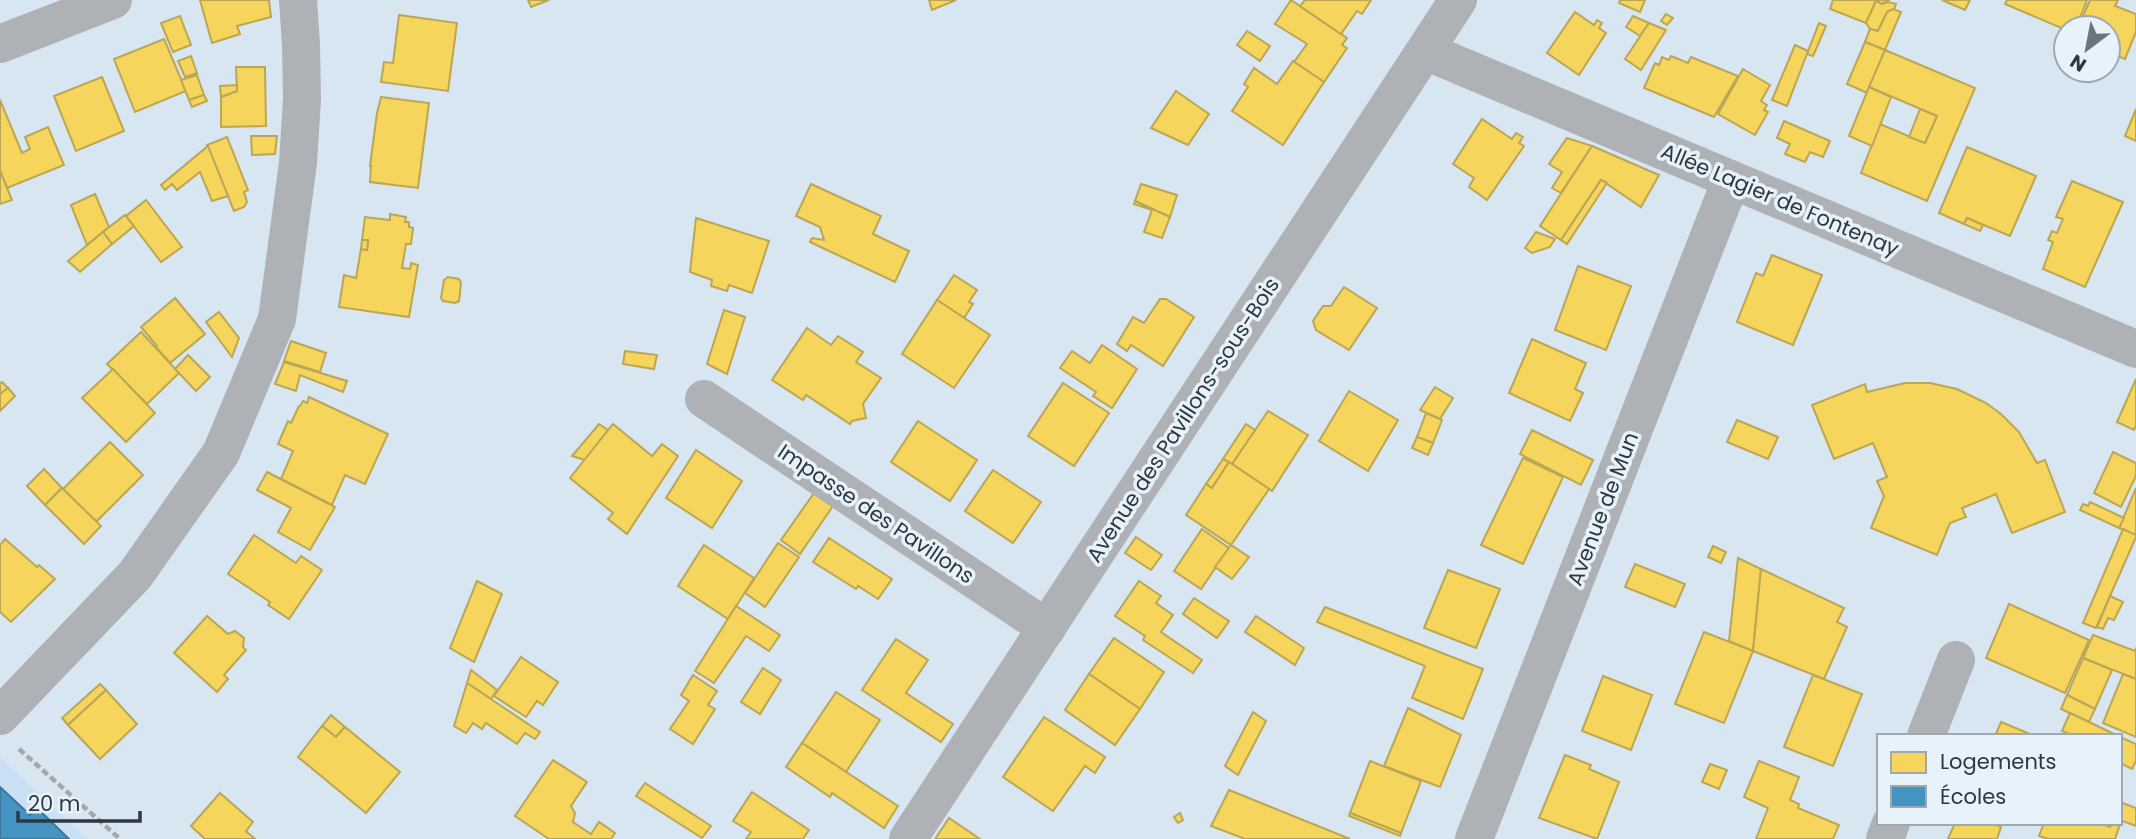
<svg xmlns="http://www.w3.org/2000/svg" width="2136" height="839" font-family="Poppins,sans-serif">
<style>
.built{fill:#c9e0f5}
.homes{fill:#f6d55c;stroke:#baa654;stroke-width:2}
.schools{fill:#4393c3;stroke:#3d789c;stroke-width:2}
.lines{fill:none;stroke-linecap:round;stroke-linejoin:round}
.path{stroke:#a2a8ad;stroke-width:4.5;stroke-dasharray:7 3.5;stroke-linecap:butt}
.street{stroke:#aeb2b6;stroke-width:38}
.labels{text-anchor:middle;stroke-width:7;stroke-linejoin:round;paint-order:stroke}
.street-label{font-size:21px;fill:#2e3841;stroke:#e8f2fb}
</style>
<rect width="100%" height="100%" fill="#d8e6f2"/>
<path class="built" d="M0 757 87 839H0Z"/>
<g class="homes">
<path d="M200 0H269L271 17 237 26 240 34 212 43Z"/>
<path d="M528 0H549L531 7Z"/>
<path d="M929 0H956L932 10Z"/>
<path d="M1291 0 1347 38 1342 45 1347 48 1324 82 1294 62 1307 44 1275 24Z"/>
<path d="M1305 0H1371L1362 14 1357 11 1341 34 1300 6Z"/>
<path d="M1620 0H1645L1640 12 1619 3Z"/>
<path d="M1833 0H1889L1882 4 1876 1 1866 23 1830 9Z"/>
<path d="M1942 0H1970L1965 10Z"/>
<path d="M2007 0H2087L2076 28H2066V30L2005 4Z"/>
<path d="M2090 0H2118L2115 6 2136 14V32L2125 59 2108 52V28H2078Z"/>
<path d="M1876 1 1882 4 1888 2 1896 4 1894 10 1887 12 1878 31 1870 29 1866 23Z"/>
<path d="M1893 9 1901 12 1885 50 1865 42 1870 29 1878 31 1887 12Z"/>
<path d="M1575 12 1594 25 1597 20 1602 23 1599 28 1606 33 1579 75 1547 53Z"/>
<path d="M1666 14 1673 18 1667 25 1661 21Z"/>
<path d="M399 15 457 23 448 91 381 82 384 62 393 63Z"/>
<path d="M180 16 191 45 173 52 161 23Z"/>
<path d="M1633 16 1649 23 1640 36 1626 27Z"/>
<path d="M1649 23 1666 30 1641 70 1625 59Z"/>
<path d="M1819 23 1826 26 1813 56 1807 54Z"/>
<path d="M1247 31 1270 46 1260 61 1237 45Z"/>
<path d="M164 39 186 91 135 112 114 59Z"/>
<path d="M1865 42 1885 50 1867 93 1847 84Z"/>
<path d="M1795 45 1808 51 1787 106 1772 100Z"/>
<path d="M1885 50 1975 88 1927 201 1861 173 1880 124 1925 143 1937 116 1869 87Z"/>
<path d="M191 56 197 73 185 77 178 61Z"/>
<path d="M1671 56 1688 63 1691 57 1738 76 1714 117 1644 88 1655 63 1659 65 1662 57 1669 60Z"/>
<path d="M1293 61 1324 82 1283 145 1232 111 1248 87 1244 84 1254 68 1277 84Z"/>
<path d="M236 67H265L266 126 221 127V97L237 91Z"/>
<path d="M1743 69 1770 85 1761 101 1767 105 1764 110 1768 112 1755 135 1718 114Z"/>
<path d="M197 75 204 95 189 100 181 80Z"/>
<path d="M102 77 124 131 76 151 54 96Z"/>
<path d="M237 85V91L221 97 220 86Z"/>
<path d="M1869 87 1891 97 1872 146 1849 136Z"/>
<path d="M1176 91 1209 114 1188 145 1151 128Z"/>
<path d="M204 95 207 101 192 107 189 100Z"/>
<path d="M381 97 429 103 418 188 370 182 371 166H370L377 113Z"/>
<path d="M0 100 22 153 30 149 25 137 48 127 64 165 7 188 0 171Z"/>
<path d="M1920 109 1937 116 1925 143 1909 137Z"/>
<path d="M2136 109V141L2125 136Z"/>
<path d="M1482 119 1512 139 1516 133 1523 137 1519 143 1524 146 1487 200 1469 187 1474 178 1453 164Z"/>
<path d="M1784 121 1830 141 1823 157 1810 152 1805 162 1785 154 1790 144 1777 138Z"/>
<path d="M251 136H277L275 154 252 155Z"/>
<path d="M227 137 248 190 244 192 247 202 244 207 234 211 207 145Z"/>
<path d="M1567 138 1592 146 1561 193 1552 188 1562 172 1549 164Z"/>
<path d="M208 146 228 196 212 201 200 172 177 190 172 184 165 190 161 185Z"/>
<path d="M1592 146 1659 175 1641 207 1601 180 1561 240 1540 226Z"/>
<path d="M1967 147 2036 176 2010 236 1967 218 1964 224 1939 213Z"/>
<path d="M0 171 12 200 0 204Z"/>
<path d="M1601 180 1607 183 1567 244 1561 240Z"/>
<path d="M2072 181 2123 202 2085 287 2043 269 2053 242 2048 240 2052 231 2057 233 2063 219 2056 217Z"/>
<path d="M811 184 881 216 873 234 909 251 895 282 810 242 812 238 824 240 820 227 796 216Z"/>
<path d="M1141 184 1177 195 1170 217 1135 201Z"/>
<path d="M95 194 109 227 87 245 71 205Z"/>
<path d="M146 200 182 247 161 262 126 216Z"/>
<path d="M1135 201 1170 217 1162 238 1144 232 1152 210 1134 204Z"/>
<path d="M390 214 406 217 405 222H409V227L413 228 411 244H406L402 268 410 269 411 263 418 265 409 317 339 307 344 275 356 278 361 249 367 250 368 240H362L365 217 390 220Z"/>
<path d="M125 215 134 226 112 244 103 232Z"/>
<path d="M696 218 769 241 752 293 729 285 727 291 711 286 712 280 690 272Z"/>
<path d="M1967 218 1983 225 1980 231 1964 224Z"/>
<path d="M103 232 112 244 80 272 68 261Z"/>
<path d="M1536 232 1555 239 1550 247 1532 253 1525 248Z"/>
<path d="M362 240H368L367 250 361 249Z"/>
<path d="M1772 255 1822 275 1793 345 1737 322 1756 273 1763 276Z"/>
<path d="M1578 266 1631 286 1606 350 1555 330Z"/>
<path d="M954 275 977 290 969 302 973 304 964 318 937 300Z"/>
<path d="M448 277 459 279 461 283 459 301 455 303 443 301 441 298 444 280Z"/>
<path d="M1344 287 1377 308 1349 350 1316 330 1313 321 1323 306H1331Z"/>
<path d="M175 298 205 334 170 363 156 347 157 346 141 327Z"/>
<path d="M1160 299H1166L1194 317 1163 366 1131 345 1127 351 1117 344 1133 317 1144 323Z"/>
<path d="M937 300 990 335 954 388 902 354Z"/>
<path d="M724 310 745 317 727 374 707 364Z"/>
<path d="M219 312 239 338 232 357 206 322Z"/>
<path d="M807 328 831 345 838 336 863 352 856 362 881 378 863 404 866 418 852 421 850 424 806 395 803 400 772 380Z"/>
<path d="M141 332 179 373 147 404 107 364Z"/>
<path d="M1532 339 1586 363 1575 389 1583 393 1570 421 1509 393Z"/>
<path d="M291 341 326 353 320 372 284 361Z"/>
<path d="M1102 345 1137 369 1112 408 1093 396 1096 392 1060 368 1072 351 1090 363Z"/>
<path d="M625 351 657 355 654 369 623 364Z"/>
<path d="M188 355 210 377 196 391 175 369Z"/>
<path d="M284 362 347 381 343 392 300 375 296 391 275 384Z"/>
<path d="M113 369 155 413 126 442 82 398Z"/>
<path d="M2136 379V426L2134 430 2117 422Z"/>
<path d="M2 382 8 388 0 395V383Z"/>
<path d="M1063 383 1109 413 1074 466 1028 436Z"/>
<path d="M1905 383H1930L1957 389 1986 403 2001 414 2019 432 2037 463 2045 460 2065 512 2012 533 1996 494 1962 508 1966 517 1950 523 1937 555 1871 528 1884 496 1877 481 1887 477 1873 443 1834 459 1812 405 1865 384 1867 392Z"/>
<path d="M1435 387 1453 398 1440 419 1420 410Z"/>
<path d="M8 388 15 396 0 411V394Z"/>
<path d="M1349 391 1398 420 1368 471 1319 441Z"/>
<path d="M309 397 388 434 365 484 345 475 332 505 281 479 293 451 278 444 288 421 291 423 299 406H300L303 401 307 403Z"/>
<path d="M1268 411 1308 435 1272 491 1232 464Z"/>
<path d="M1426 413 1442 420 1433 443 1417 437Z"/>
<path d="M1737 420 1778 437 1768 459 1727 442Z"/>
<path d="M918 421 977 460 950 501 891 462Z"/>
<path d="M599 424 608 430 585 460 572 456Z"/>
<path d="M613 424 652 456 662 444 678 456 627 534 608 519 613 513 570 478Z"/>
<path d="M1246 424 1255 430 1232 464 1223 459Z"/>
<path d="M1532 430 1593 460 1581 485 1520 454Z"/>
<path d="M1417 437 1433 443 1428 455 1412 448Z"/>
<path d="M110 442 143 475 96 522 63 489Z"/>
<path d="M696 450 742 481 712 528 666 498Z"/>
<path d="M2113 452 2136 463V476L2121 507 2094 493Z"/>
<path d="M1523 458 1563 477 1523 564 1481 545Z"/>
<path d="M1223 459 1229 462 1212 488 1206 484Z"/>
<path d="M1229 462 1269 489 1231 545 1186 515 1206 484 1212 488Z"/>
<path d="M44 469 62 488 45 505 27 486Z"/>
<path d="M993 470 1041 502 1013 543 965 511Z"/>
<path d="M267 472 335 507 310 550 278 532 291 508 257 490Z"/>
<path d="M62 488 101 526 84 544 45 505Z"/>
<path d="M2136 488V535L2119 528Z"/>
<path d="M814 493 833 506 800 554 781 540Z"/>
<path d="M2090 502 2124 518 2119 528 2080 510 2083 504 2088 506Z"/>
<path d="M1202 529 1229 548 1201 589 1174 571Z"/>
<path d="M2123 529 2136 535V537L2096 628 2083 623Z"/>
<path d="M254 535 296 563 301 556 322 570 289 619 268 605 270 602 228 574Z"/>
<path d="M1136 537 1162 555 1151 570 1125 553Z"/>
<path d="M829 538 892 579 878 599 858 586 856 589 813 562Z"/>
<path d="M5 539 37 567 39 565 55 579 11 622 0 612V545Z"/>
<path d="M778 543 799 557 765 607 745 593Z"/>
<path d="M704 545 754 578 728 619 678 586Z"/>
<path d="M1231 545 1249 557 1232 579 1215 567Z"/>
<path d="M1713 546 1726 552 1721 563 1708 557Z"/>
<path d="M1738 558 1761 569 1753 651 1729 641Z"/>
<path d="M1635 564 1685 584 1675 607 1625 587Z"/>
<path d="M1761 569 1844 608 1837 622 1847 627 1824 679 1753 651Z"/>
<path d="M1448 570 1500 589 1476 648 1424 628Z"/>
<path d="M477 581 502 594 474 662 450 648Z"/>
<path d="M1139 581 1161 596 1156 603 1173 615 1161 632 1202 660 1193 673 1143 640 1145 636 1115 616Z"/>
<path d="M2110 596 2123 602 2114 620 2108 618 2103 629 2097 627Z"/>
<path d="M1194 598 1229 621 1217 638 1183 614Z"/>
<path d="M2009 604 2089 640 2065 693 1986 658Z"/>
<path d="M736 606 780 635 769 651 746 636 714 683 695 671Z"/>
<path d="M1325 607 1483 669 1463 719 1412 698 1425 666 1317 622Z"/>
<path d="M207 616 228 634 235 631 244 638 243 647 246 650 224 675 228 679 217 692 174 653Z"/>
<path d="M1256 616 1304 648 1295 665 1245 632Z"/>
<path d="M1704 632 1753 651 1724 723 1675 704Z"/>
<path d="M2093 635 2135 651 2136 648V679L2083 658Z"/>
<path d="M1114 638 1164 672 1140 709 1089 674Z"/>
<path d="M896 639 928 660 906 693 953 724 941 742 862 690Z"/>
<path d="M521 657 558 682 543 705 537 701 526 717 494 696Z"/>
<path d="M2083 658 2112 670 2095 709 2067 695Z"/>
<path d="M763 668 781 680 760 714 741 702Z"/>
<path d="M471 670 497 690 491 699 467 683Z"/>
<path d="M1089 674 1140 709 1115 745 1065 710Z"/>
<path d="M2123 674 2136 679V737L2103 723Z"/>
<path d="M693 675 717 691 708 705 715 709 693 744 670 729 689 701 681 695Z"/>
<path d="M1813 675 1862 694 1833 766 1784 747Z"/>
<path d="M1603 676 1652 695 1631 750 1582 731Z"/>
<path d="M467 683 540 732 535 739 525 733 517 744 486 723 482 729 473 723 466 733 454 726Z"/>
<path d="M100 684 106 690 68 725 62 718Z"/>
<path d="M106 690 137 724 100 759 68 725Z"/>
<path d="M836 692 880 720 846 772 802 743Z"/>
<path d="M2067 695 2095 709 2089 722 2061 709Z"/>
<path d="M1408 708 1461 735 1440 787 1384 766Z"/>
<path d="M1253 712 1266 721 1238 775 1225 766Z"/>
<path d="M2070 713 2089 722 2118 736H2074L2062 731Z"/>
<path d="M331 715 345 727 336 737 322 726Z"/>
<path d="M1044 717 1105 757 1095 773 1085 766 1053 811 1003 777Z"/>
<path d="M2001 722 2035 736H1995Z"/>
<path d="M322 726 336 737 345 727 400 772 366 813 298 757Z"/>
<path d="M2120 737 2136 744V761L2132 769 2120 763Z"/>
<path d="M802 743 898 806 884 828 832 793 830 797 786 767Z"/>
<path d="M1565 755 1591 765 1589 769 1619 782 1597 839 1539 818Z"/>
<path d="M553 760 587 782 571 806 575 813 573 822 591 834 599 822 615 833 611 839H549L515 816Z"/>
<path d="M1370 761 1421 781 1401 833 1350 813Z"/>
<path d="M1759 761 1799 777 1790 800 1799 804 1798 808 1839 825 1833 839H1756L1768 808 1744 797Z"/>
<path d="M1710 764 1727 770 1719 789 1702 782Z"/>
<path d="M645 783 711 826 702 838 636 796Z"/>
<path d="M1229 790 1350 839H1245L1211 826Z"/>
<path d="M752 792 809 830 803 839H746L751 832 733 821Z"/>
<path d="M220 793 253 822 246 831 255 839H205L191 826Z"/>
<path d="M2120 802 2136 808V826L2120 820Z"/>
<path d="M1180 813 1183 820 1178 823 1174 817Z"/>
<path d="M1350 813 1401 833 1400 836 1349 816Z"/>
<path d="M949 818 980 839H935Z"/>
<path d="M1955 823H1992L2001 827 1997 839H1948Z"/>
<path d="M2044 823H2101L2110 827 2112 823 2120 824 2115 839H2048L2039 836Z"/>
</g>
<path class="schools" d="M0 787 30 815 37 808 69 839H0Z"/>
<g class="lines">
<path class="path" d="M19 749 120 839"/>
<g class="street">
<path d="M0 44 113 0"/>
<path d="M1425 51 2136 349"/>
<path d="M704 399 1047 628"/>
<path d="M0 716 135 575 221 453 277 319 298 163 302 99 301 45 298 0"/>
<path d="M1926 736 1956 660"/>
<path d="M908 839 1458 0"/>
<path d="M1474 839 1731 180"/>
<path d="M1885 839 1891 823"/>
</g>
</g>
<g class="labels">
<g class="street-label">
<text transform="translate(1780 200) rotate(23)" y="7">Allée Lagier de Fontenay</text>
<text transform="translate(1183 420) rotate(-57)" y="7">Avenue des Pavillons-sous-Bois</text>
<text transform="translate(1603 509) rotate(-69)" y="7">Avenue de Mun</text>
<text transform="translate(876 514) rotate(34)" y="7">Impasse des Pavillons</text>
</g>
</g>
<rect x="1877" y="734" width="245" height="91" fill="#e8f2fb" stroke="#9ea8b1" stroke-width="2"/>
<rect x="1891" y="752" width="35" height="21" fill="#f6d55c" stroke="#9ea8b1" stroke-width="2"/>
<text x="1940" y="769" font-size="21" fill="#2e3841">Logements</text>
<rect x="1891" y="786" width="35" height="21" fill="#4393c3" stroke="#9ea8b1" stroke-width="2"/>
<text x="1940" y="804" font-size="21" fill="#2e3841">Écoles</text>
<g transform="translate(2087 49) rotate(212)"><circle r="33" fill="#e8f2fb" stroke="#9ea8b1" stroke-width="2"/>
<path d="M0-5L12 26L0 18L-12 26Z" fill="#6a757f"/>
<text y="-10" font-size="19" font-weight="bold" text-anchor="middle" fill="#2e3841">N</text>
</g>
<path d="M18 811v10h122v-10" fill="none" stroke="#2e3841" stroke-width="3.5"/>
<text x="28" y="811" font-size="21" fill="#2e3841" stroke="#e8f2fb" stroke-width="5" paint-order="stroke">20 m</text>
</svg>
